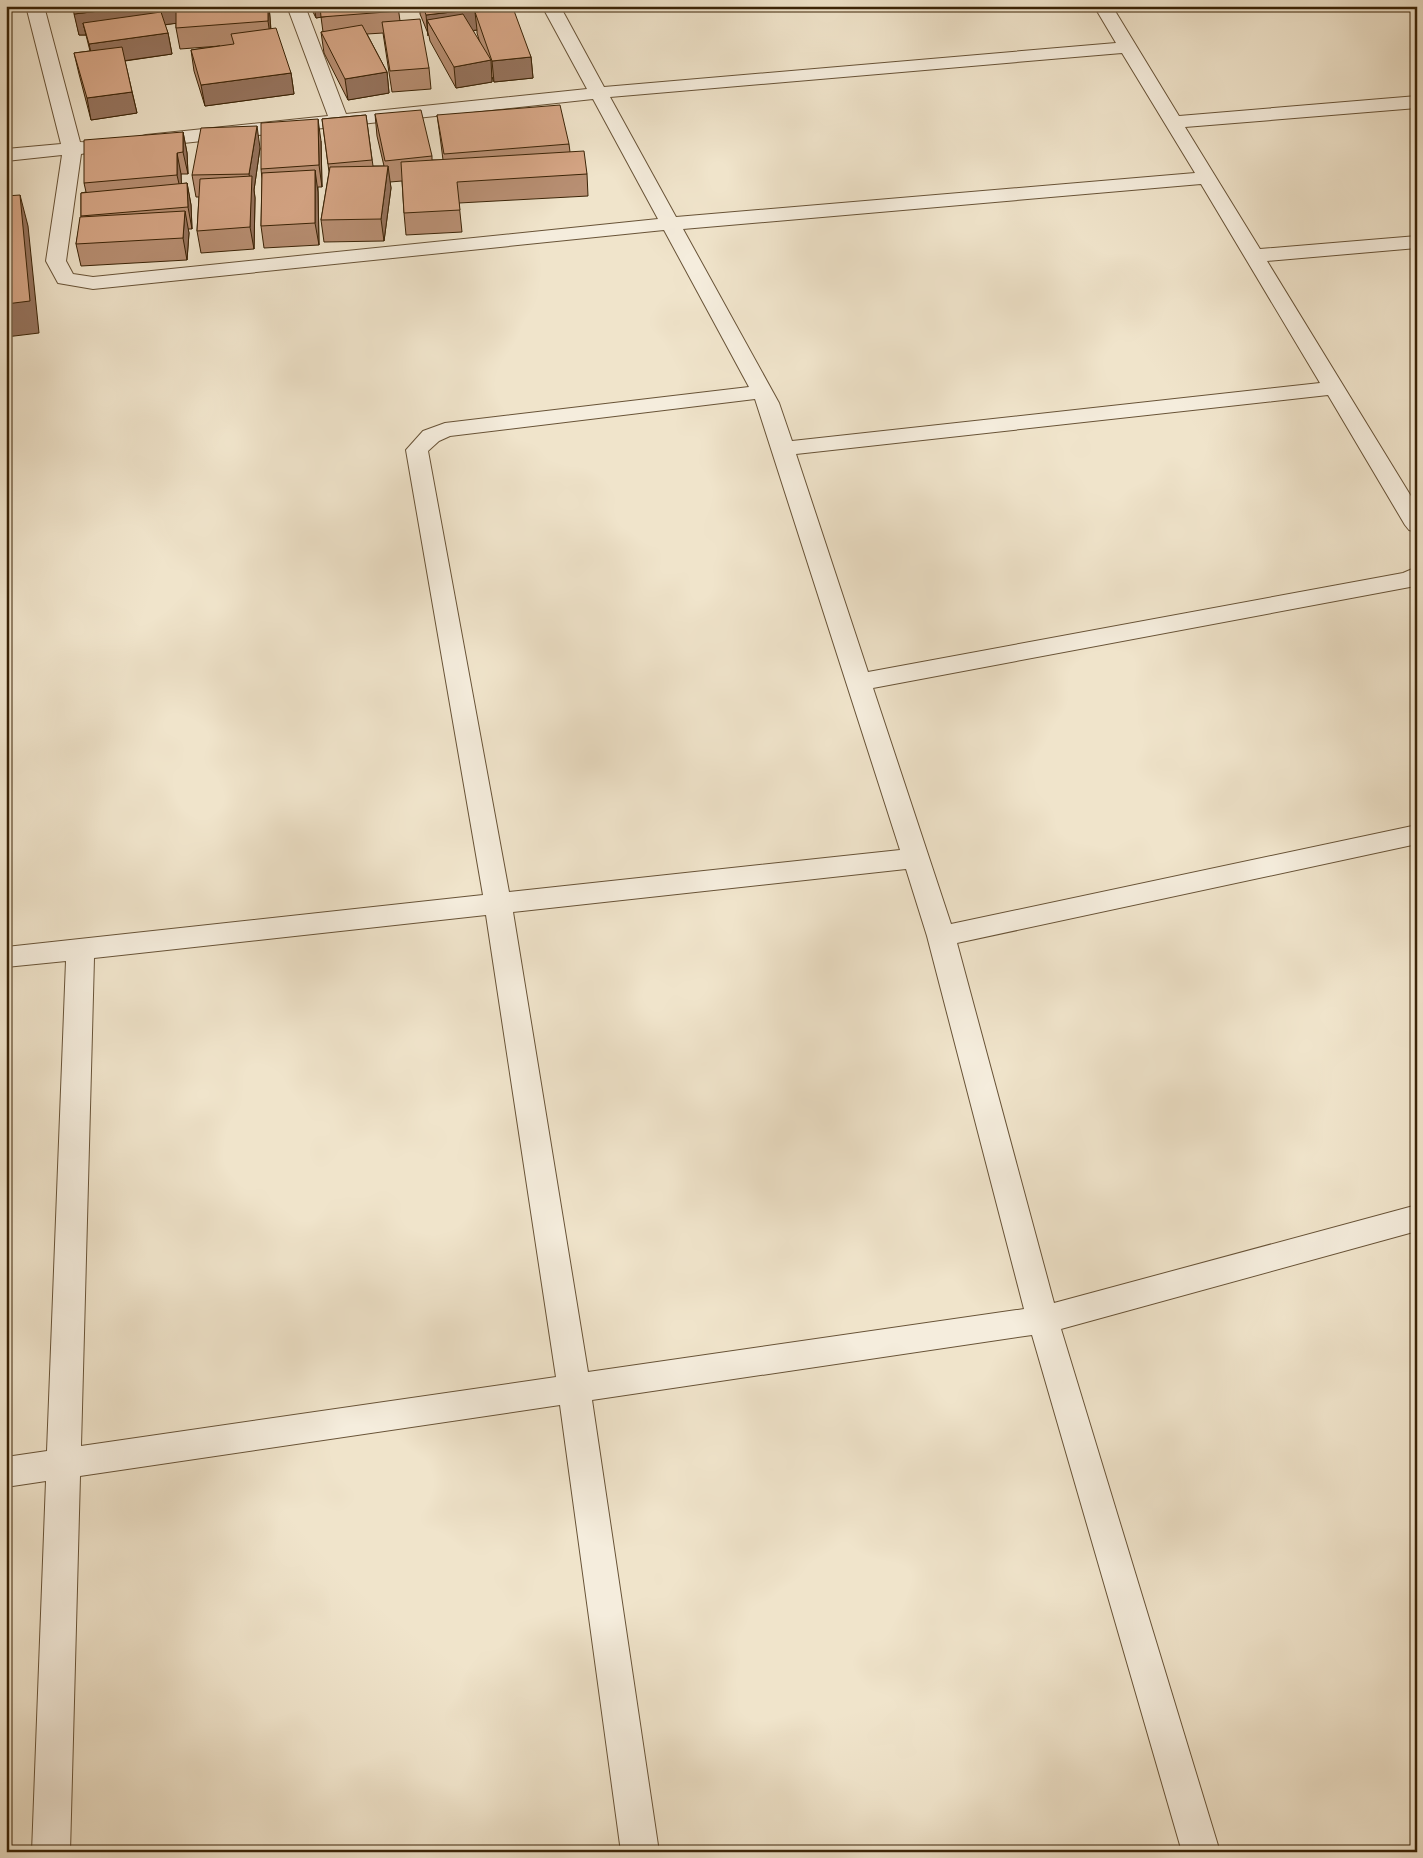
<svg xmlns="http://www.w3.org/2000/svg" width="1423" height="1858" font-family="'IM FELL Great Primer',serif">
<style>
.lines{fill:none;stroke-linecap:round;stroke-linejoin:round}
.minor-casing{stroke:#685337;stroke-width:2}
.minor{fill:#f5eddd;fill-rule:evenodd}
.wall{fill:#b88f73;stroke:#3a2306;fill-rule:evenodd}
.shaded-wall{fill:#96745e;stroke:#3a2306}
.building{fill:#d6a686;stroke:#3a2306}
</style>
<rect width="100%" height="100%" fill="#f0e4cb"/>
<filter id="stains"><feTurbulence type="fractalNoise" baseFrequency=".004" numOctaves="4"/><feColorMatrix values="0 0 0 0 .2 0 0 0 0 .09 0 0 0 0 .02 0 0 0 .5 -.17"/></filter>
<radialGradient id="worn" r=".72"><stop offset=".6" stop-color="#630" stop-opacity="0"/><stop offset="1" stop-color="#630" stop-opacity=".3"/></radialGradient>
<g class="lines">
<defs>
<path id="minor" d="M26 6H44L80 142 98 143 100 147 98 151 81 154 66 261 73 274 93 277 658 219 593 99 146 147 139 145 137 141 139 137 146 135 328 116 287 6H305L346 114 587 89 542 6H560L604 87 1116 43 1094 6H1112L1179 116 1417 96V108L1185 127 1260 249 1417 236V248L1267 261 1417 506V532L1409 530 1405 525 1328 395 796 454 868 672 1403 573 1417 567V585L1410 587 873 688 951 924 1417 825V844L957 943 1054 1303 1417 1205V1231L1061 1329 1220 1852H1182L1032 1335 592 1400 659 1852H621L560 1405 80 1476 70 1852H32L46 1481 6 1487V1457L47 1451 66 961 6 967V947L483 895 406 450 423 431 445 423 749 387 664 230 93 289 58 283 46 261 62 155 6 161V149L61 144ZM1122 53 1195 173 676 217 610 97ZM1201 184 1320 383 792 441 779 403 683 229ZM755 399 900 850 509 892 428 451 439 441 450 436ZM906 869 927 936 1024 1309 588 1372 513 912ZM486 915 556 1377 81 1446 94 958Z"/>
</defs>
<use href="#minor" class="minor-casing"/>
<use href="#minor" class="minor"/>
</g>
<g class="wall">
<path d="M73 6H176V8L269 6 270 18 271 29 291 73 294 94 205 106 194 71 191 50 220 46 180 49 176 28V23L165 25 168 33 172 54 125 61 137 113 91 120 79 74 74 53 90 51 86 35H79Z"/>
<path d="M310 6H398L400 21 429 68 431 89 392 92 383 33 367 34 387 72 389 93 348 100 324 53 321 32H323L321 17 316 18Z"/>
<path d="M409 6H509V8L531 57 533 78 494 82 492 77V82L456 88 430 41 429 36 420 14V9L411 11ZM477 30V33L480 43 473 31Z"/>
<path d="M375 114 432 156V160H443L440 136 437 115 569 144 570 152 587 174 588 196 459 203 462 232 406 235 404 213 402 181 390 182 391 188 384 241 324 242 321 220 329 172 322 119 366 115 373 166H384L377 136Z"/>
<path d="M183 132 187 153 188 174H181V184L187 183 191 205 192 229H188L189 233 187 260 81 266 76 244 81 217V193L86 192 84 183Z"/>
<path d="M321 141 322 187H318L319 245 264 248 261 226 262 179 261 169Z"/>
<path d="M260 148 254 190 255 198 254 249 201 253 197 231 199 197H196L192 175Z"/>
</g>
<g class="shaded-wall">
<path d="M142 6H176L179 23 86 34 83 23 86 35H79L74 14Z"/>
<path d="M268 6H269L270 18 271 42 268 21Z"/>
<path d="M314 6H396L316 18Z"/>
<path d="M410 6H420V9L411 11Z"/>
<path d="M503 6H509L511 26 475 12 477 30 436 35 427 20 428 36 426 15Z"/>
<path d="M168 33 172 54 94 65 89 44Z"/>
<path d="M531 57 533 78 494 82 492 61Z"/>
<path d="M491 60 492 82 456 88 454 67Z"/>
<path d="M387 72 389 93 348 100 345 79Z"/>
<path d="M291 73 294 94 205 106 201 85Z"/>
<path d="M132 92 137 113 91 120 87 98Z"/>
<path d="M318 119 321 141 322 187 319 165Z"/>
<path d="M257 126 260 148 254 190 255 198 254 249 250 227 251 185 249 174Z"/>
<path d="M183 132 187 153 188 174 183 152Z"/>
<path d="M177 153 181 174 182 197 177 175Z"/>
<path d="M388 166 391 188 384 241 381 219Z"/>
<path d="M315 170 318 192 319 245 315 223Z"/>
<path d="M187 183 191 205 192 229 188 207Z"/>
<path d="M20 195 28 226 39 333 6 337V304Z"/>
<path d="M185 211 189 233 187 260 183 238Z"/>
</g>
<g class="building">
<path d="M73 6H142L74 14Z"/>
<path d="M176 6H268V21L176 28Z"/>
<path d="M320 6H398L399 11 321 17Z"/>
<path d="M423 6H503L426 15Z"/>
<path d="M513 8 531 57 492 61 475 12Z"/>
<path d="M161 12 168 33 89 44 83 23Z"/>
<path d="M463 14 491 60 454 67 427 20Z"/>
<path d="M420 19 429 68 390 71 382 22Z"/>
<path d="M362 25 387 72 345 79 321 32Z"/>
<path d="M276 28 291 73 201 85 191 50 234 44 231 34Z"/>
<path d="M122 47 132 92 87 98 74 53Z"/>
<path d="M560 105 569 144 444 154 437 115Z"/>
<path d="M421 110 432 156 385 161 375 114Z"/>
<path d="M366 115 372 160 328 164 322 119Z"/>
<path d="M318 119 319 165 261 169V123Z"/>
<path d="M257 126 249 174 192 175 201 128Z"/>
<path d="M183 132V152L177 153V175L84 183V140Z"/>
<path d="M584 151 587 174 457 182 460 210 404 213 401 162Z"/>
<path d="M388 166 381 219 321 220 330 167Z"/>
<path d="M315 170V223L261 226 262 173Z"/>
<path d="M252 176 250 227 197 231 200 179Z"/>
<path d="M187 183 188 207 81 216V193Z"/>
<path d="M20 195 30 301 6 304V196Z"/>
<path d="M185 211 183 238 76 244 80 217Z"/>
</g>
<rect width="1423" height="1858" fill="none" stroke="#f0e4cb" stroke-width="25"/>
<rect x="8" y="8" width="1408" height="1843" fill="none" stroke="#3a2306" stroke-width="2.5"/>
<rect x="12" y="12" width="1398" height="1833" fill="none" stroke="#3a2306"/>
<rect width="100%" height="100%" filter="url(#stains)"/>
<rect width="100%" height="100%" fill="url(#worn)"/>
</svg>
